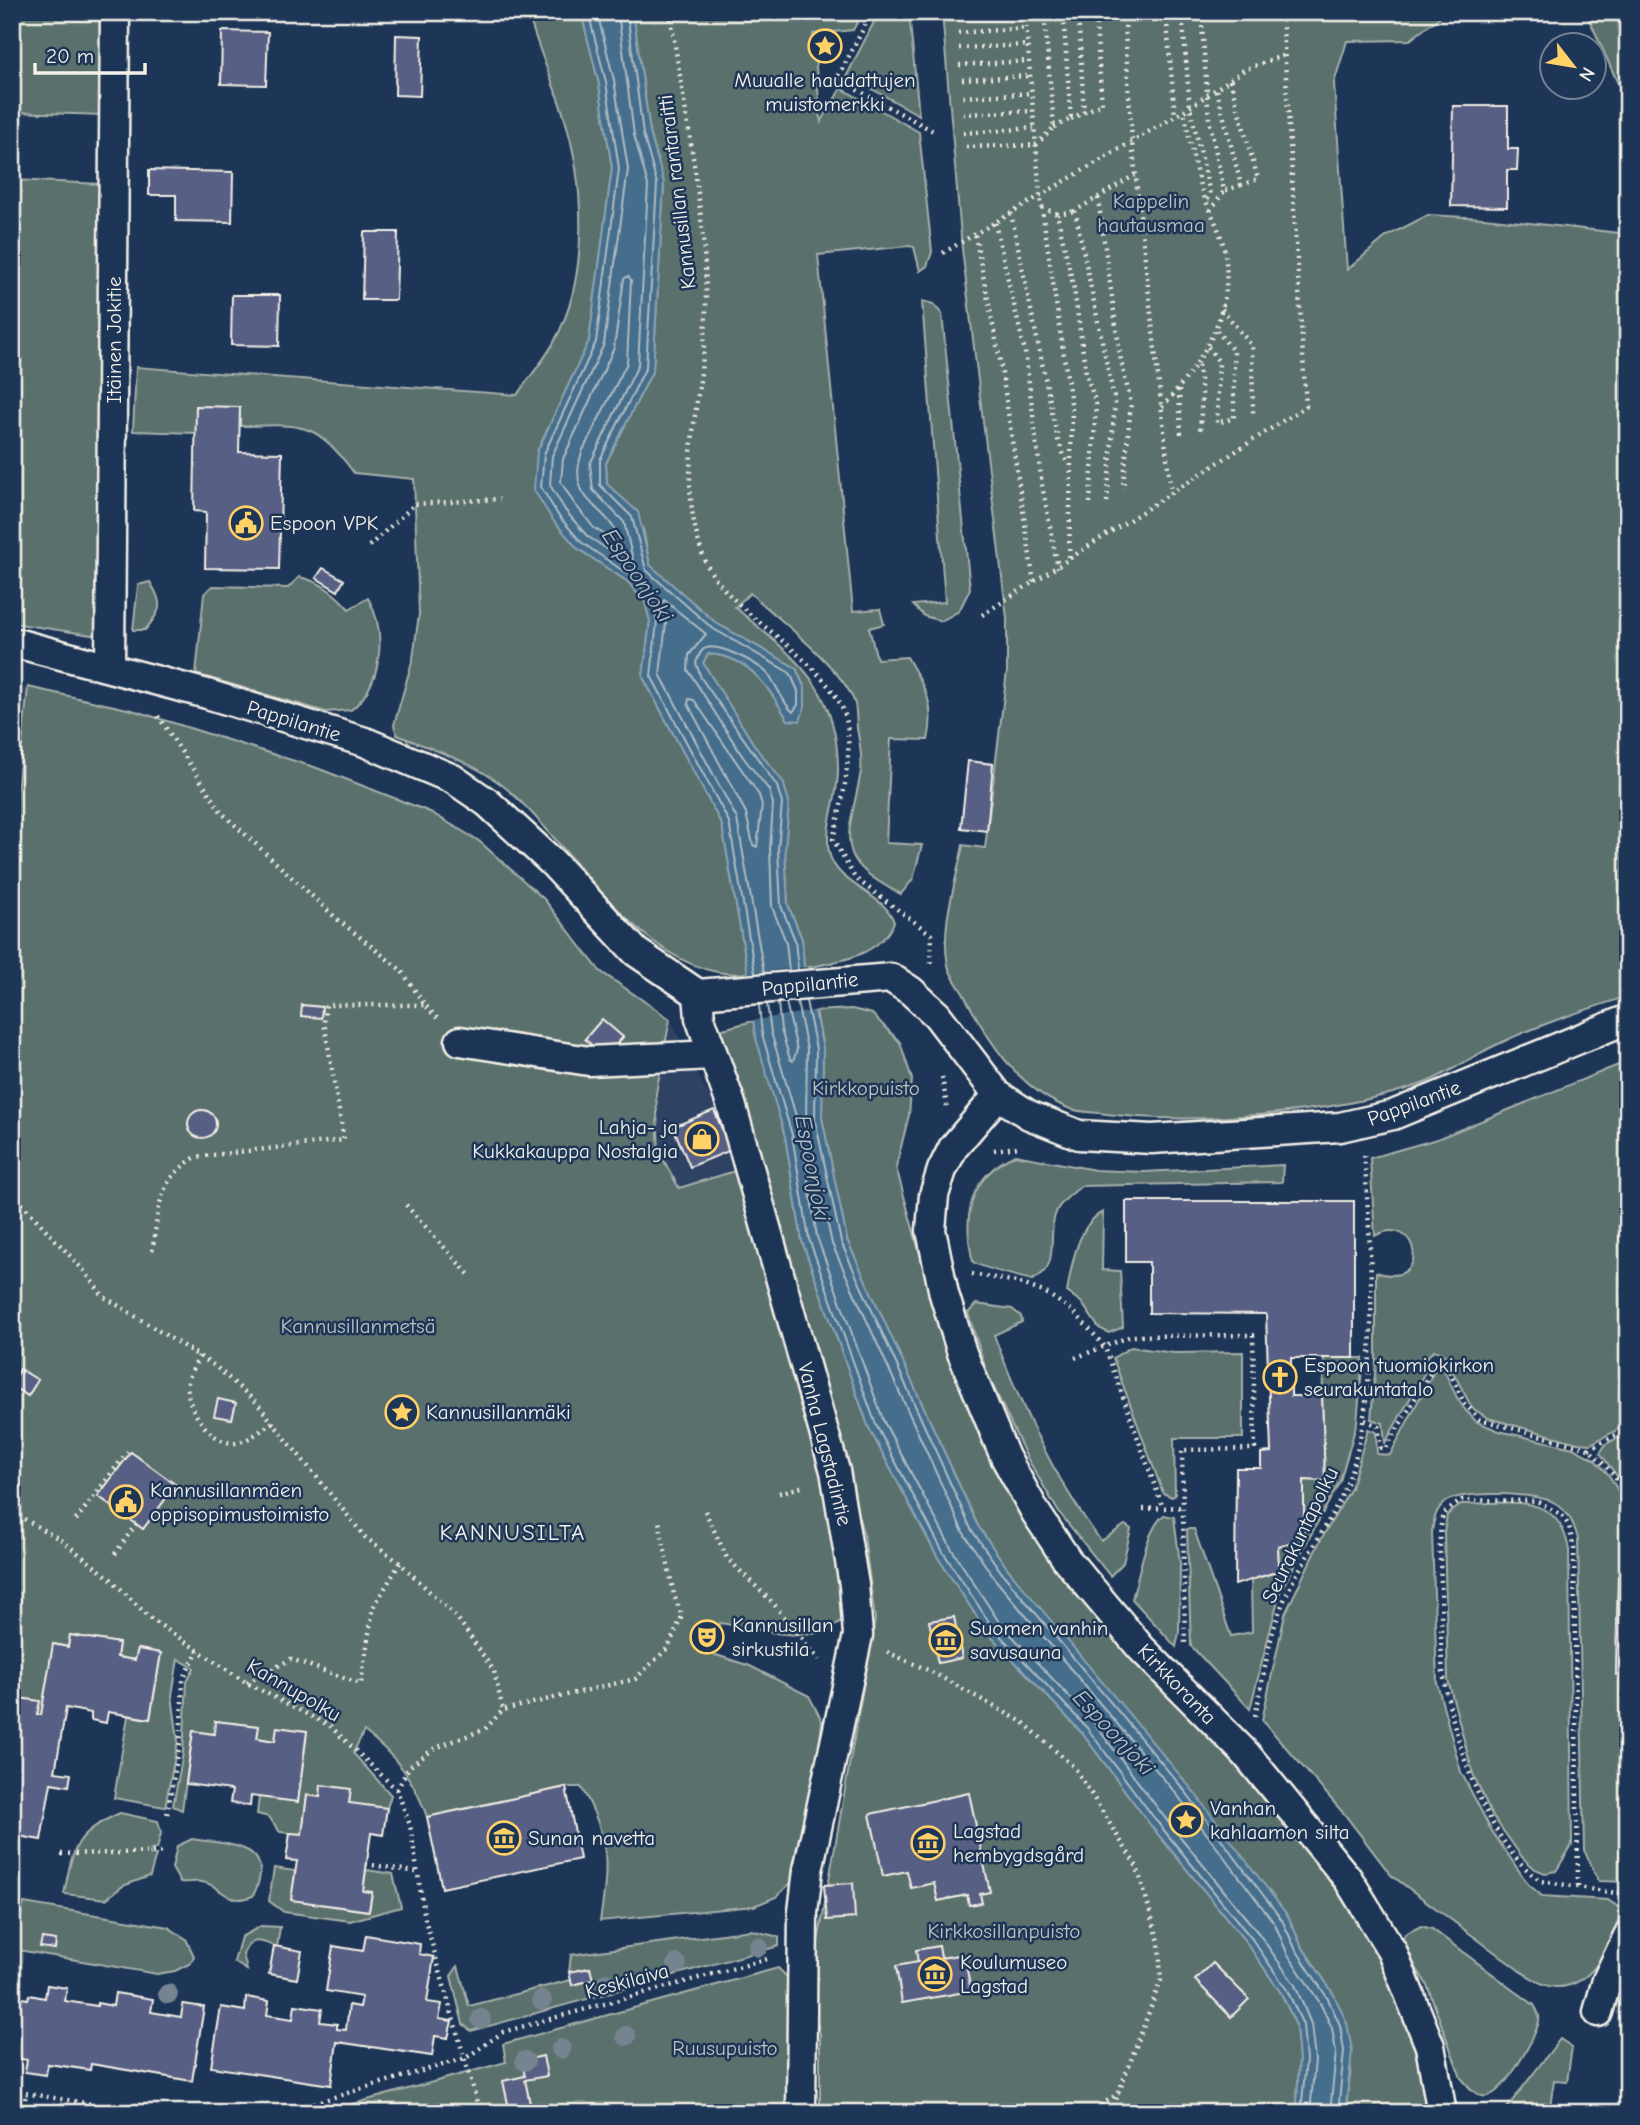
<svg xmlns="http://www.w3.org/2000/svg" width="1640" height="2125" font-family="'Comic Neue',sans-serif">
<style>
.built{fill:#2f4264}
.green{fill:#5a706c;stroke:#a7b0aa;stroke-width:2}
.water{fill:#446d8c;stroke:#8aa2b1;stroke-width:2}
.pier{fill:#1d3557}
.lines{fill:none;stroke-linecap:round;stroke-linejoin:round}
.shore{stroke:#aebcc3;stroke-width:2}
.building{fill:#595f84;stroke:#f4f1e8;stroke-width:2}
.minor-casing{stroke:#f4f1e8;stroke-width:33}
.path{stroke:#f4f1e8;stroke-width:4.5;stroke-dasharray:2 5;stroke-linecap:butt}
.minor{stroke:#1d3557;stroke-width:28}
.tree{fill:#76848f}
.labels{text-anchor:middle;stroke-width:5;stroke-linejoin:round;paint-order:stroke}
.poi-label{font-size:21px;fill:#f4f1e8;stroke:#1d3557;text-anchor:start}
.street-label{font-size:21px;fill:#f4f1e8;stroke:#1d3557}
.park-label{font-size:21px;fill:#bec4bd;stroke:#1d3557}
.water-label{font-size:23px;font-style:italic;fill:#b6c3c8;stroke:#1d3557}
.neighbourhood-label{font-size:23px;letter-spacing:2px;fill:#f4f1e8;stroke:#1d3557}
</style>
<rect width="100%" height="100%" fill="#1d3557"/>
<filter id="ink" filterUnits="userSpaceOnUse"><feTurbulence type="fractalNoise" baseFrequency=".0143" numOctaves="2"/><feDisplacementMap in="SourceGraphic" scale="14" xChannelSelector="R" yChannelSelector="G"/><feConvolveMatrix kernelMatrix="1 2 1 2 8 2 1 2 1" color-interpolation-filters="sRGB"/></filter>
<g filter="url(#ink)">
<g class="built">
<path d="M12 685 28 687 16 804H12Z"/>
<path d="M670 1019 736 1149 735 1171 679 1188 659 1152 656 1093Z"/>
</g>
<g class="green">
<path d="M12 12H105L104 115 12 112Z"/>
<path d="M528 12H581L599 84 612 168 589 341 537 452 577 548 628 582 645 602 650 621 643 677 722 825 748 973C648 985 573 845 507 789 476 763 434 750 397 735L394 725 413 658 419 614 414 479 354 473C314 419 302 425 240 426V408L196 433 133 431 136 367 517 395C529 377 544 361 554 342 590 277 585 182 563 113 552 79 537 47 528 12Z"/>
<path d="M633 12H863L853 30 813 34 821 122 841 88 919 132 932 252 927 266 920 271 914 247 909 246 818 255 853 611 880 609 884 624 869 628 877 659 907 657C925 688 936 704 928 740L891 739 886 843 922 845 913 879 901 894C828 858 850 836 861 771 863 757 859 741 857 728 856 720 857 709 854 701 842 668 778 618 750 593L735 607C794 658 839 686 838 772 838 798 824 826 829 852 836 886 884 892 894 922 880 957 836 962 804 968L802 939 788 905 785 849 789 802 783 782 756 748 703 663 708 654C751 656 768 688 788 720L805 706V689L796 668 716 623 650 565 643 529 607 484 606 463 653 370 664 183 650 133Z"/>
<path d="M879 12H909L919 115 847 75Z"/>
<path d="M942 12H1446L1410 40 1347 41 1334 83 1347 270 1387 236 1428 215 1484 218 1628 234V996C1582 1011 1537 1025 1494 1046 1469 1058 1445 1076 1419 1085 1334 1114 1187 1126 1099 1113 1089 1112 1077 1112 1068 1108 1017 1088 987 1039 963 993 958 985 950 975 948 965 940 926 956 883 963 845L985 848 1007 671V618L962 249Z"/>
<path d="M1586 12H1628V106Z"/>
<path d="M12 180 102 184 105 637 12 623Z"/>
<path d="M922 301 933 304 942 314 970 589 959 611 941 621 924 616 913 605 945 602Z"/>
<path d="M299 577C320 581 335 593 349 609L368 598C387 632 383 684 351 710L326 712 196 674 204 594 212 586 288 588Z"/>
<path d="M150 582C164 604 162 610 145 630H133L138 585Z"/>
<path d="M28 687 132 710 317 768 430 812 479 841 544 899 600 971 670 1019 656 1093 659 1152 679 1188 735 1171 802 1394 832 1511 844 1616C824 1650 753 1628 720 1623L710 1653 750 1666 809 1696 822 1721 819 1753 793 1881 776 1897 754 1906 600 1921C609 1864 610 1837 581 1787H566L427 1817C414 1779 395 1755 364 1731L353 1753 391 1795 387 1808 349 1803 350 1789 321 1785 320 1797 307 1796 302 1834 280 1832 269 1817 257 1814 259 1797 298 1802 307 1731 277 1727 275 1741 257 1738 258 1726 216 1721 214 1734 193 1732 182 1810 173 1806 183 1753 187 1682 194 1668 178 1659 172 1695 178 1741 165 1807 114 1798 128 1716 150 1719 161 1653 138 1649 135 1660 117 1657 119 1643 70 1635 68 1647 54 1644 41 1715H37L39 1701 12 1697V804L16 803Z"/>
<path d="M852 1009 872 1014 900 1042 912 1079 909 1115 896 1167 929 1287 983 1447 1040 1539 1246 1774 1348 1905 1386 1970 1424 2070 1427 2113H1345L1351 2069 1334 1995 1301 1945 1288 1916 1007 1568 978 1526 847 1240 822 1118 823 1048 816 1011Z"/>
<path d="M753 1021 785 1136 802 1241 869 1428 937 1556 987 1632 1082 1733 1152 1827 1247 1943 1281 1993 1296 2025 1299 2060 1297 2103 1293 2113H820V2034L813 2004V1971L875 1619 864 1536 719 1030Z"/>
<path d="M1628 1061V1424L1591 1444 1578 1443 1488 1418 1472 1408 1443 1353 1434 1350 1428 1356 1429 1365 1385 1443 1383 1423 1371 1419 1376 1361V1272C1432 1291 1420 1211 1375 1236L1370 1158 1437 1139Z"/>
<path d="M1015 1155 1095 1170 1144 1172 1283 1165 1282 1182 1081 1186C1072 1194 1062 1200 1057 1210 1045 1234 1063 1267 1032 1280 1017 1276 984 1269 973 1262 962 1217 969 1176 1015 1155Z"/>
<path d="M1103 1212 1102 1270 1120 1271 1123 1327 1109 1333 1099 1328 1081 1302 1067 1292C1071 1267 1078 1223 1103 1212Z"/>
<path d="M976 1304 1012 1309 1021 1316 1022 1322 994 1335C1022 1409 1054 1478 1101 1541L1125 1525 1131 1529 1123 1563 1110 1576 1058 1511 1026 1456 987 1373 968 1313Z"/>
<path d="M1131 1347 1174 1353 1243 1352V1438H1174L1175 1495 1172 1497 1163 1493 1113 1358Z"/>
<path d="M1324 1358H1363L1357 1422 1340 1481 1280 1592 1250 1709 1191 1646 1187 1529H1194L1231 1636 1252 1632 1251 1580 1279 1571 1278 1546 1304 1539V1480L1325 1481 1322 1396Z"/>
<path d="M1443 1367C1452 1388 1459 1407 1477 1422L1499 1431 1573 1448 1594 1459 1609 1475 1628 1508V1576H1618L1616 1674 1628 1675V1882L1599 1881 1584 1850 1578 1539C1574 1524 1569 1512 1555 1503 1539 1493 1458 1489 1444 1503 1435 1511 1434 1520 1432 1532L1437 1683 1461 1772 1490 1828 1528 1884 1542 1896 1608 1900 1621 1909C1615 1940 1593 1989 1555 1987 1542 1986 1531 1977 1520 1971L1391 1875 1345 1815 1262 1720 1285 1614 1319 1543 1351 1488 1368 1429 1376 1432 1377 1454 1390 1455 1435 1369Z"/>
<path d="M1628 1432V1491L1600 1453 1606 1444Z"/>
<path d="M1462 1504C1509 1504 1559 1490 1569 1550L1572 1845 1556 1871 1545 1873 1535 1869 1522 1857 1492 1815 1473 1774 1448 1680 1444 1532 1447 1515Z"/>
<path d="M1164 1515 1174 1517 1180 1563 1179 1633 1176 1647 1132 1599C1139 1576 1146 1529 1164 1515Z"/>
<path d="M120 1813 158 1821 161 1833 157 1849H151L150 1855H156L150 1876 123 1886 106 1899 64 1894C73 1848 74 1833 120 1813Z"/>
<path d="M192 1839C229 1845 279 1843 253 1896 225 1907 223 1885 202 1882 194 1881 188 1883 180 1882L172 1868 177 1846Z"/>
<path d="M274 1868 295 1871 292 1900 369 1911 372 1893 363 1891 366 1870 393 1874 401 1907 350 1921 284 1912 269 1901Z"/>
<path d="M24 1903 168 1927 186 1939 194 1956 191 1963 175 1971 157 1974 12 1949Z"/>
<path d="M261 1926 280 1927 277 1947C262 1941 251 1935 243 1954L247 1970 234 1962 241 1937Z"/>
<path d="M1421 1926 1432 1929 1534 2005C1537 2010 1540 2015 1539 2021 1536 2037 1501 2102 1482 2096 1473 2094 1467 2084 1461 2078L1427 1985 1401 1944 1405 1934Z"/>
<path d="M751 1930 779 1937V1946L471 2031 463 2024 451 1976 458 1966 469 2006 571 1980 573 1985 592 1980 590 1968 569 1972 571 1955Z"/>
<path d="M778 1968 787 1977 790 2012 788 2113H320L506 2062 503 2044Z"/>
<path d="M1560 2039 1572 2047 1567 2081 1554 2080 1549 2113H1503Z"/>
</g>
<path class="water" d="M581 12H633L650 133 664 183 653 370 606 463 607 484 638 512 650 565 716 623 796 668 805 689V706L800 721 788 720C768 688 751 656 708 654L703 663 756 748 783 782 789 802 785 849 788 905 802 939 804 968 823 1048 822 1118 847 1240 978 1526 1007 1568 1190 1787 1288 1916 1301 1945 1334 1995 1347 2023 1352 2051 1345 2113H1293L1297 2103 1299 2060 1296 2025 1281 1993 1247 1943 1152 1827 1082 1733 987 1632 937 1556 869 1428 802 1241 785 1136 755 1035 748 973 722 825 643 677 650 621 645 602 628 582 577 548 552 519 534 490 537 452 589 341 612 168 599 84Z"/>
<path class="pier" d="M808 967 819 1010 750 1021 745 973Z"/>
<g class="lines">
<g class="shore">
<path d="M588 12 606 82 619 169 596 342 544 454 541 487 558 515 581 542 632 577 651 599 657 621 651 676 729 822 755 973"/>
<path d="M597 12 614 80 628 169 604 344 552 456 550 485 565 510 587 536 630 564 633 560 624 522 593 490 590 464 638 365 648 185 634 135 618 12"/>
<path d="M627 12 643 134 657 184 646 367 600 460V485L632 517 646 570 712 628 790 673 798 691V705L793 712C781 702 777 682 765 671 755 663 717 641 704 649 700 651 698 658 696 663L701 678 777 786 782 803 778 849 781 906 795 940 798 970"/>
<path d="M628 276 631 280 627 363 582 452C565 504 609 505 618 538L615 541 594 528 574 503 561 482 563 459 614 348 624 279Z"/>
<path d="M689 699 694 700 759 795 762 805 757 847 753 845 746 813 688 704Z"/>
<path d="M764 973 737 819 660 674 666 623 662 604 664 600 706 634 689 655 688 670 743 757 769 790 773 804 770 849 772 907 786 942 789 971"/>
<path d="M806 1001 816 1049 815 1119 841 1242 971 1529 1002 1573 1185 1791 1282 1920 1295 1948 1328 1999 1340 2025 1344 2051 1338 2113"/>
<path d="M797 1002 807 1049 806 1120 832 1244 963 1532 994 1578 1178 1796 1275 1924 1287 1953 1320 2003 1332 2028 1336 2052 1330 2113"/>
<path d="M778 1003 781 1030 790 1059 793 1061 797 1050 786 1002"/>
<path d="M767 1004 771 1032 801 1133 817 1237 884 1422 951 1548 999 1622 1094 1723 1165 1818 1259 1934 1295 1985 1311 2024 1315 2060 1310 2113"/>
<path d="M759 1005 762 1034 792 1135 809 1239 876 1425 943 1552 993 1628 1087 1728 1158 1823 1252 1939 1287 1990 1303 2025 1306 2060 1301 2113"/>
</g>
</g>
<g class="building">
<path d="M222 31 268 32 266 85 221 84Z"/>
<path d="M396 35 422 36 420 96 395 95Z"/>
<path d="M1453 106H1508V149H1518L1517 170H1507V207L1451 206Z"/>
<path d="M149 170 233 172 232 222 176 221V195H149Z"/>
<path d="M364 232H398L396 300H362Z"/>
<path d="M232 295H280L279 346 231 345Z"/>
<path d="M196 406 240 407 239 452 282 453 279 569 205 568 206 512 194 511Z"/>
<path d="M323 568 344 580 338 591 316 578Z"/>
<path d="M968 761 993 764 987 831 961 828Z"/>
<path d="M302 1005 322 1007 321 1018 301 1016Z"/>
<path d="M602 1019 623 1037 605 1057 585 1039Z"/>
<circle cx="202" cy="1124" r="14"/>
<path d="M714 1110 731 1150 690 1167 673 1127Z"/>
<path d="M1126 1201H1354V1358H1291V1396H1322L1325 1481 1304 1480V1539L1278 1546 1279 1571 1235 1585 1236 1468H1261V1453L1271 1452 1266 1314 1149 1313V1262H1126Z"/>
<path d="M20 1369 38 1380 28 1396 12 1386Z"/>
<path d="M218 1399 236 1403 232 1419 214 1416Z"/>
<path d="M131 1452 176 1485 143 1529 98 1496Z"/>
<path d="M1618 1576H1628V1675H1616Z"/>
<path d="M954 1617 962 1658 938 1663 929 1621Z"/>
<path d="M70 1635 119 1643 117 1657 135 1660 138 1649 161 1653 150 1719 108 1712 106 1723 91 1720V1713L66 1708 55 1772 71 1774 69 1786 51 1783 41 1840 12 1835V1697L40 1701 37 1715H41L53 1644 68 1647Z"/>
<path d="M215 1721 259 1726 257 1738 275 1741 277 1727 307 1731 298 1802 251 1796 250 1806 230 1803 232 1790 186 1784 193 1731 214 1734Z"/>
<path d="M321 1785 351 1789 349 1803 387 1808 383 1835 371 1833 363 1891 372 1892 369 1911 291 1900 297 1861 286 1860 290 1833 302 1834 307 1795 320 1797Z"/>
<path d="M566 1787 580 1859 442 1888 427 1817Z"/>
<path d="M969 1793 990 1892 980 1894 982 1903 969 1905 967 1895 938 1901 934 1883 911 1888 907 1871 883 1876 870 1814Z"/>
<path d="M853 1883 855 1918 827 1920 824 1885Z"/>
<path d="M366 1935 420 1944 419 1954 434 1957 427 2002 442 2004 439 2019 452 2021 448 2038 435 2036 432 2056 337 2042 331 2085 211 2067 221 2007 245 2011 246 1997 269 2001 267 2015 293 2019 295 2005 322 2009 320 2022 337 2024V2029L346 2030 349 2005 360 2007 362 1997 326 1991 333 1946 363 1951Z"/>
<path d="M42 1938 56 1940 55 1949 40 1947Z"/>
<path d="M274 1946 302 1951 297 1979 269 1974Z"/>
<path d="M939 1946 941 1958 964 1954 971 1991 902 2003 896 1966 918 1962 916 1950Z"/>
<path d="M1213 1963 1249 1999 1231 2017 1195 1980Z"/>
<path d="M590 1968 593 1980 572 1985 569 1972Z"/>
<path d="M12 1983 17 1984 15 1997 28 1999 29 1995 45 1998 47 1985 67 1988 65 2001 97 2006V2003L113 2006 115 1993 153 1999 151 2012 181 2017 183 2004 204 2007 192 2081 91 2064 90 2070 48 2064 46 2075 25 2072 27 2060 12 2057Z"/>
<path d="M543 2056 547 2076 525 2080 532 2113H510L503 2081 525 2076 521 2061Z"/>
</g>
<g class="lines">
<defs>
<g id="minor">
<path d="M12 642 207 694 365 742 453 779 488 803 552 862 636 952 698 994 891 978 911 991 937 1015 998 1095 1029 1115 1079 1135 1152 1139 1340 1127 1393 1115 1628 1019"/>
<path d="M110 667 115 12"/>
<path d="M698 994 700 1018 731 1104 835 1471 854 1585 858 1635 808 1870 803 1912 801 2113"/>
<path d="M460 1041 589 1061 713 1055"/>
<path d="M998 1095 953 1148 942 1170 934 1195 931 1230 944 1294 962 1353 1005 1457 1036 1513 1067 1560 1141 1648 1246 1754 1348 1879 1392 1951 1430 2046 1442 2113"/>
<path d="M1598 2012 1607 1980 1628 1936"/>
</g>
</defs>
<use href="#minor" class="minor-casing"/>
<g class="path">
<path d="M670 12C684 111 707 212 706 312 705 397 672 473 704 558 712 580 734 600 751 615 780 640 842 684 847 724 852 762 842 803 833 839L855 878 932 935 931 964"/>
<path d="M872 12 837 79 935 132"/>
<path d="M1025 12 1040 196 1072 410 1069 560"/>
<path d="M1126 12 1125 31 1132 142 1171 494"/>
<path d="M1166 12 1175 116"/>
<path d="M1182 12 1190 108 1210 193 1207 201"/>
<path d="M1201 12 1209 119 1224 191 1210 211"/>
<path d="M957 16 1002 12"/>
<path d="M958 33 1027 28"/>
<path d="M959 48 1028 45"/>
<path d="M959 65 1029 61"/>
<path d="M962 79 1030 76"/>
<path d="M1230 80 1258 179 1241 185"/>
<path d="M1217 90 1241 185 1224 191"/>
<path d="M963 97 1032 93"/>
<path d="M1084 112 1102 104 1095 12"/>
<path d="M963 114 1033 111"/>
<path d="M1071 119 1084 112 1078 12"/>
<path d="M1054 127 1071 119 1063 12"/>
<path d="M963 133 1034 128"/>
<path d="M966 147 1036 145 1054 127 1044 12"/>
<path d="M1098 198 1121 361 1131 403 1123 489"/>
<path d="M1042 207 1057 214 1074 289 1086 373 1096 404 1090 503"/>
<path d="M1011 213 1058 440 1068 465"/>
<path d="M1057 214 1075 211"/>
<path d="M995 223 1025 352 1042 485 1058 568"/>
<path d="M975 235 1000 360 1034 583"/>
<path d="M943 253 1184 111 1244 70 1284 55"/>
<path d="M1222 309 1252 346 1253 413"/>
<path d="M1208 347 1219 362 1217 423 1234 418V352L1215 328"/>
<path d="M1198 365 1202 393 1200 434"/>
<path d="M1179 390 1181 436"/>
<path d="M1162 407C1203 362 1238 308 1223 244 1218 224 1206 205 1200 185 1193 161 1189 136 1184 111"/>
<path d="M1107 502 1115 403 1075 211 1135 175"/>
<path d="M369 546 415 504 500 499"/>
<path d="M982 615 1306 406 1282 12"/>
<path d="M158 716 222 813 336 918 401 970 425 1005 437 1018"/>
<path d="M942 1077 947 1106"/>
<path d="M994 1150 1018 1147"/>
<path d="M12 1193 86 1273 103 1296 215 1366 256 1402 365 1537 400 1563 458 1619 494 1671 503 1710"/>
<path d="M406 1205 471 1277"/>
<path d="M152 1251C160 1208 155 1182 196 1157L344 1140 324 1022 326 1005H425"/>
<path d="M972 1274 1017 1282 1046 1293 1073 1311 1105 1347 1163 1508"/>
<path d="M199 1356C196 1364 190 1373 188 1382 184 1405 209 1443 234 1443 248 1442 261 1430 273 1422"/>
<path d="M1075 1358 1131 1336 1253 1335 1255 1449 1182 1450 1185 1646"/>
<path d="M1365 1420 1378 1426 1381 1448H1386L1438 1360 1446 1364 1464 1403 1479 1419 1589 1449 1613 1474 1628 1497"/>
<path d="M1589 1449 1628 1429"/>
<path d="M779 1493 805 1486"/>
<path d="M1143 1509 1183 1507"/>
<path d="M705 1511 727 1558 773 1603 819 1660"/>
<path d="M12 1512 61 1540 111 1579 151 1619 247 1683 330 1726 397 1790 410 1825 425 1919 480 2113"/>
<path d="M76 1520 128 1451"/>
<path d="M115 1554 136 1524"/>
<path d="M887 1652 930 1671 1024 1723 1075 1768 1137 1867 1159 1942 1161 1980 1111 2113"/>
<path d="M247 1683 291 1659 361 1684 373 1608 400 1563"/>
<path d="M1255 1716C1263 1683 1267 1645 1279 1613 1295 1568 1329 1528 1346 1486 1382 1395 1371 1250 1364 1153"/>
<path d="M397 1790 409 1767 435 1748 485 1729 503 1710 635 1679 668 1648 682 1616 674 1595 659 1521"/>
<path d="M167 1814 180 1743 183 1680 198 1650"/>
<path d="M61 1854 166 1852"/>
<path d="M366 1864 416 1872"/>
<path d="M1578 1886 1574 1549 1569 1526 1562 1515 1537 1501 1462 1500 1443 1514C1437 1538 1441 1563 1441 1588 1442 1619 1439 1654 1445 1684 1456 1745 1488 1845 1541 1881L1628 1895"/>
<path d="M12 2091 146 2113"/>
<path d="M23 2113 26 2093"/>
<path d="M280 2113 466 2058 503 2032 771 1958"/>
<path d="M1089 2113 1119 2093"/>
</g>
<use href="#minor" class="minor"/>
</g>
<g class="tree">
<circle cx="758" cy="1947" r="10"/>
<circle cx="677" cy="1964" r="10"/>
<circle cx="606" cy="1983" r="10"/>
<circle cx="168" cy="1994" r="10"/>
<circle cx="542" cy="2000" r="10"/>
<circle cx="481" cy="2019" r="10"/>
<circle cx="626" cy="2036" r="10"/>
<circle cx="561" cy="2049" r="10"/>
<circle cx="525" cy="2061" r="10"/>
</g>
</g>
<defs>
<symbol id="sight-ring" viewBox="-11 -11 22 22"><circle r="9.5" fill="#1d3557" stroke="#ffd166" stroke-width="1.5"/><path d="M0-6L1.8-2.2L6-1.7L2.9 1.2L3.7 5.4L0 3.3L-3.7 5.4L-2.9 1.2L-6-1.7L-1.8-2.2Z" fill="#ffd166"/></symbol>
<symbol id="civic-ring" viewBox="-11 -11 22 22"><circle r="9.5" fill="#1d3557" stroke="#ffd166" stroke-width="1.5"/><path d="M-.6-6.5H3V-4.5H.6V-3L4-1V1h2V6H-6V1h2V-1L-.6-3ZM-1.2 2.5V6h2.4V2.5Z" fill="#ffd166"/></symbol>
<symbol id="shop-ring" viewBox="-11 -11 22 22"><circle r="9.5" fill="#1d3557" stroke="#ffd166" stroke-width="1.5"/><path d="M-5-2.5h2.3a2.7 3.5 0 0 1 5.4 0H5L5.5 6h-11ZM-1.5-2.5h3a1.5 2.3 0 0 0-3 0Z" fill="#ffd166"/></symbol>
<symbol id="church-ring" viewBox="-11 -11 22 22"><circle r="9.5" fill="#1d3557" stroke="#ffd166" stroke-width="1.5"/><path d="M-1.2-6h2.4v3.5h3.3v2.4h-3.3V6h-2.4V-.1h-3.3v-2.4h3.3Z" fill="#ffd166"/></symbol>
<symbol id="theatre-ring" viewBox="-11 -11 22 22"><circle r="9.5" fill="#1d3557" stroke="#ffd166" stroke-width="1.5"/><path d="M-5-5.5Q0-4 5-5.5V0Q5 5 0 6Q-5 5-5 0ZM-3.3-2.5H-1v1.5H-3.3ZM1-2.5H3.3v1.5H1ZM-2.8 1Q0 5.5 2.8 1Z" fill="#ffd166"/></symbol>
<symbol id="museum-ring" viewBox="-11 -11 22 22"><circle r="9.5" fill="#1d3557" stroke="#ffd166" stroke-width="1.5"/><path d="M0-6L6-3V-2H-6V-3ZM-5-1h2V3h-2ZM-1-1h2V3h-2ZM3-1h2V3H3ZM-6 4H6V6H-6Z" fill="#ffd166"/></symbol>
</defs>
<g fill-rule="evenodd">
<use href="#sight-ring" x="806" y="27" width="38" height="38"/>
<use href="#civic-ring" x="227" y="504" width="38" height="38"/>
<use href="#shop-ring" x="683" y="1120" width="38" height="38"/>
<use href="#church-ring" x="1261" y="1358" width="38" height="38"/>
<use href="#sight-ring" x="383" y="1393" width="38" height="38"/>
<use href="#civic-ring" x="107" y="1483" width="38" height="38"/>
<use href="#theatre-ring" x="688" y="1618" width="38" height="38"/>
<use href="#museum-ring" x="927" y="1621" width="38" height="38"/>
<use href="#sight-ring" x="1167" y="1801" width="38" height="38"/>
<use href="#museum-ring" x="485" y="1819" width="38" height="38"/>
<use href="#museum-ring" x="909" y="1824" width="38" height="38"/>
<use href="#museum-ring" x="916" y="1955" width="38" height="38"/>
</g>
<g class="labels">
<g class="poi-label">
<text x="825" y="87" text-anchor="middle">Muualle haudattujen<tspan x="825" dy="24">muistomerkki</tspan></text>
<text x="270" y="530">Espoon VPK</text>
<text x="678" y="1134" text-anchor="end">Lahja- ja<tspan x="678" dy="24">Kukkakauppa Nostalgia</tspan></text>
<text x="1304" y="1372">Espoon tuomiokirkon<tspan x="1304" dy="24">seurakuntatalo</tspan></text>
<text x="426" y="1419">Kannusillanmäki</text>
<text x="150" y="1497">Kannusillanmäen<tspan x="150" dy="24">oppisopimustoimisto</tspan></text>
<text x="732" y="1632">Kannusillan<tspan x="732" dy="24">sirkustila</tspan></text>
<text x="970" y="1635">Suomen vanhin<tspan x="970" dy="24">savusauna</tspan></text>
<text x="1210" y="1815">Vanhan<tspan x="1210" dy="24">kahlaamon silta</tspan></text>
<text x="953" y="1838">Lagstad<tspan x="953" dy="24">hembygdsgård</tspan></text>
<text x="528" y="1845">Sunan navetta</text>
<text x="960" y="1969">Koulumuseo<tspan x="960" dy="24">Lagstad</tspan></text>
</g>
<g class="street-label">
<text transform="translate(677 192) rotate(-97)" y="7">Kannusillan rantaraitti</text>
<text transform="translate(114 340) rotate(-90)" y="7">Itäinen Jokitie</text>
<text transform="translate(294 721) rotate(17)" y="7">Pappilantie</text>
<text transform="translate(810 984) rotate(-6)" y="7">Pappilantie</text>
<text transform="translate(1414 1103) rotate(-20)" y="7">Pappilantie</text>
<text transform="translate(825 1444) rotate(76)" y="7">Vanha Lagstadintie</text>
<text transform="translate(1300 1535) rotate(-64)" y="7">Seurakuntapolku</text>
<text transform="translate(1177 1684) rotate(46)" y="7">Kirkkoranta</text>
<text transform="translate(294 1690) rotate(30)" y="7">Kannupolku</text>
<text transform="translate(627 1981) rotate(-15)" y="7">Keskilaiva</text>
</g>
<g class="park-label">
<text x="1151" y="208">Kappelin<tspan x="1151" dy="24">hautausmaa</tspan></text>
<text x="866" y="1095">Kirkkopuisto</text>
<text x="358" y="1333">Kannusillanmetsä</text>
<text x="1004" y="1938">Kirkkosillanpuisto</text>
<text x="725" y="2055">Ruusupuisto</text>
</g>
<g class="water-label">
<text transform="translate(638 575) rotate(56)" y="8">Espoonjoki</text>
<text transform="translate(813 1168) rotate(79)" y="8">Espoonjoki</text>
<text transform="translate(1114 1732) rotate(47)" y="8">Espoonjoki</text>
</g>
<g class="neighbourhood-label">
<text x="513" y="1540">KANNUSILTA</text>
</g>
</g>
<rect width="1640" height="2125" fill="none" stroke="#1d3557" stroke-width="42"/>
<rect x="21" y="21" width="1598" height="2083" fill="none" stroke="#f4f1e8" stroke-width="2.5" filter="url(#ink)"/>
<g transform="translate(1573 66) rotate(121)"><circle r="33" fill="#1d3557" stroke="#738091" stroke-width="2"/>
<path d="M0-5L12 26L0 18L-12 26Z" fill="#ffd166"/>
<text y="-10" font-size="19" font-weight="bold" text-anchor="middle" fill="#f4f1e8">N</text>
</g>
<path d="M35 63v10h110v-10" fill="none" stroke="#f4f1e8" stroke-width="3.5"/>
<text x="46" y="63" font-size="21" fill="#f4f1e8" stroke="#1d3557" stroke-width="5" paint-order="stroke">20 m</text>
</svg>
